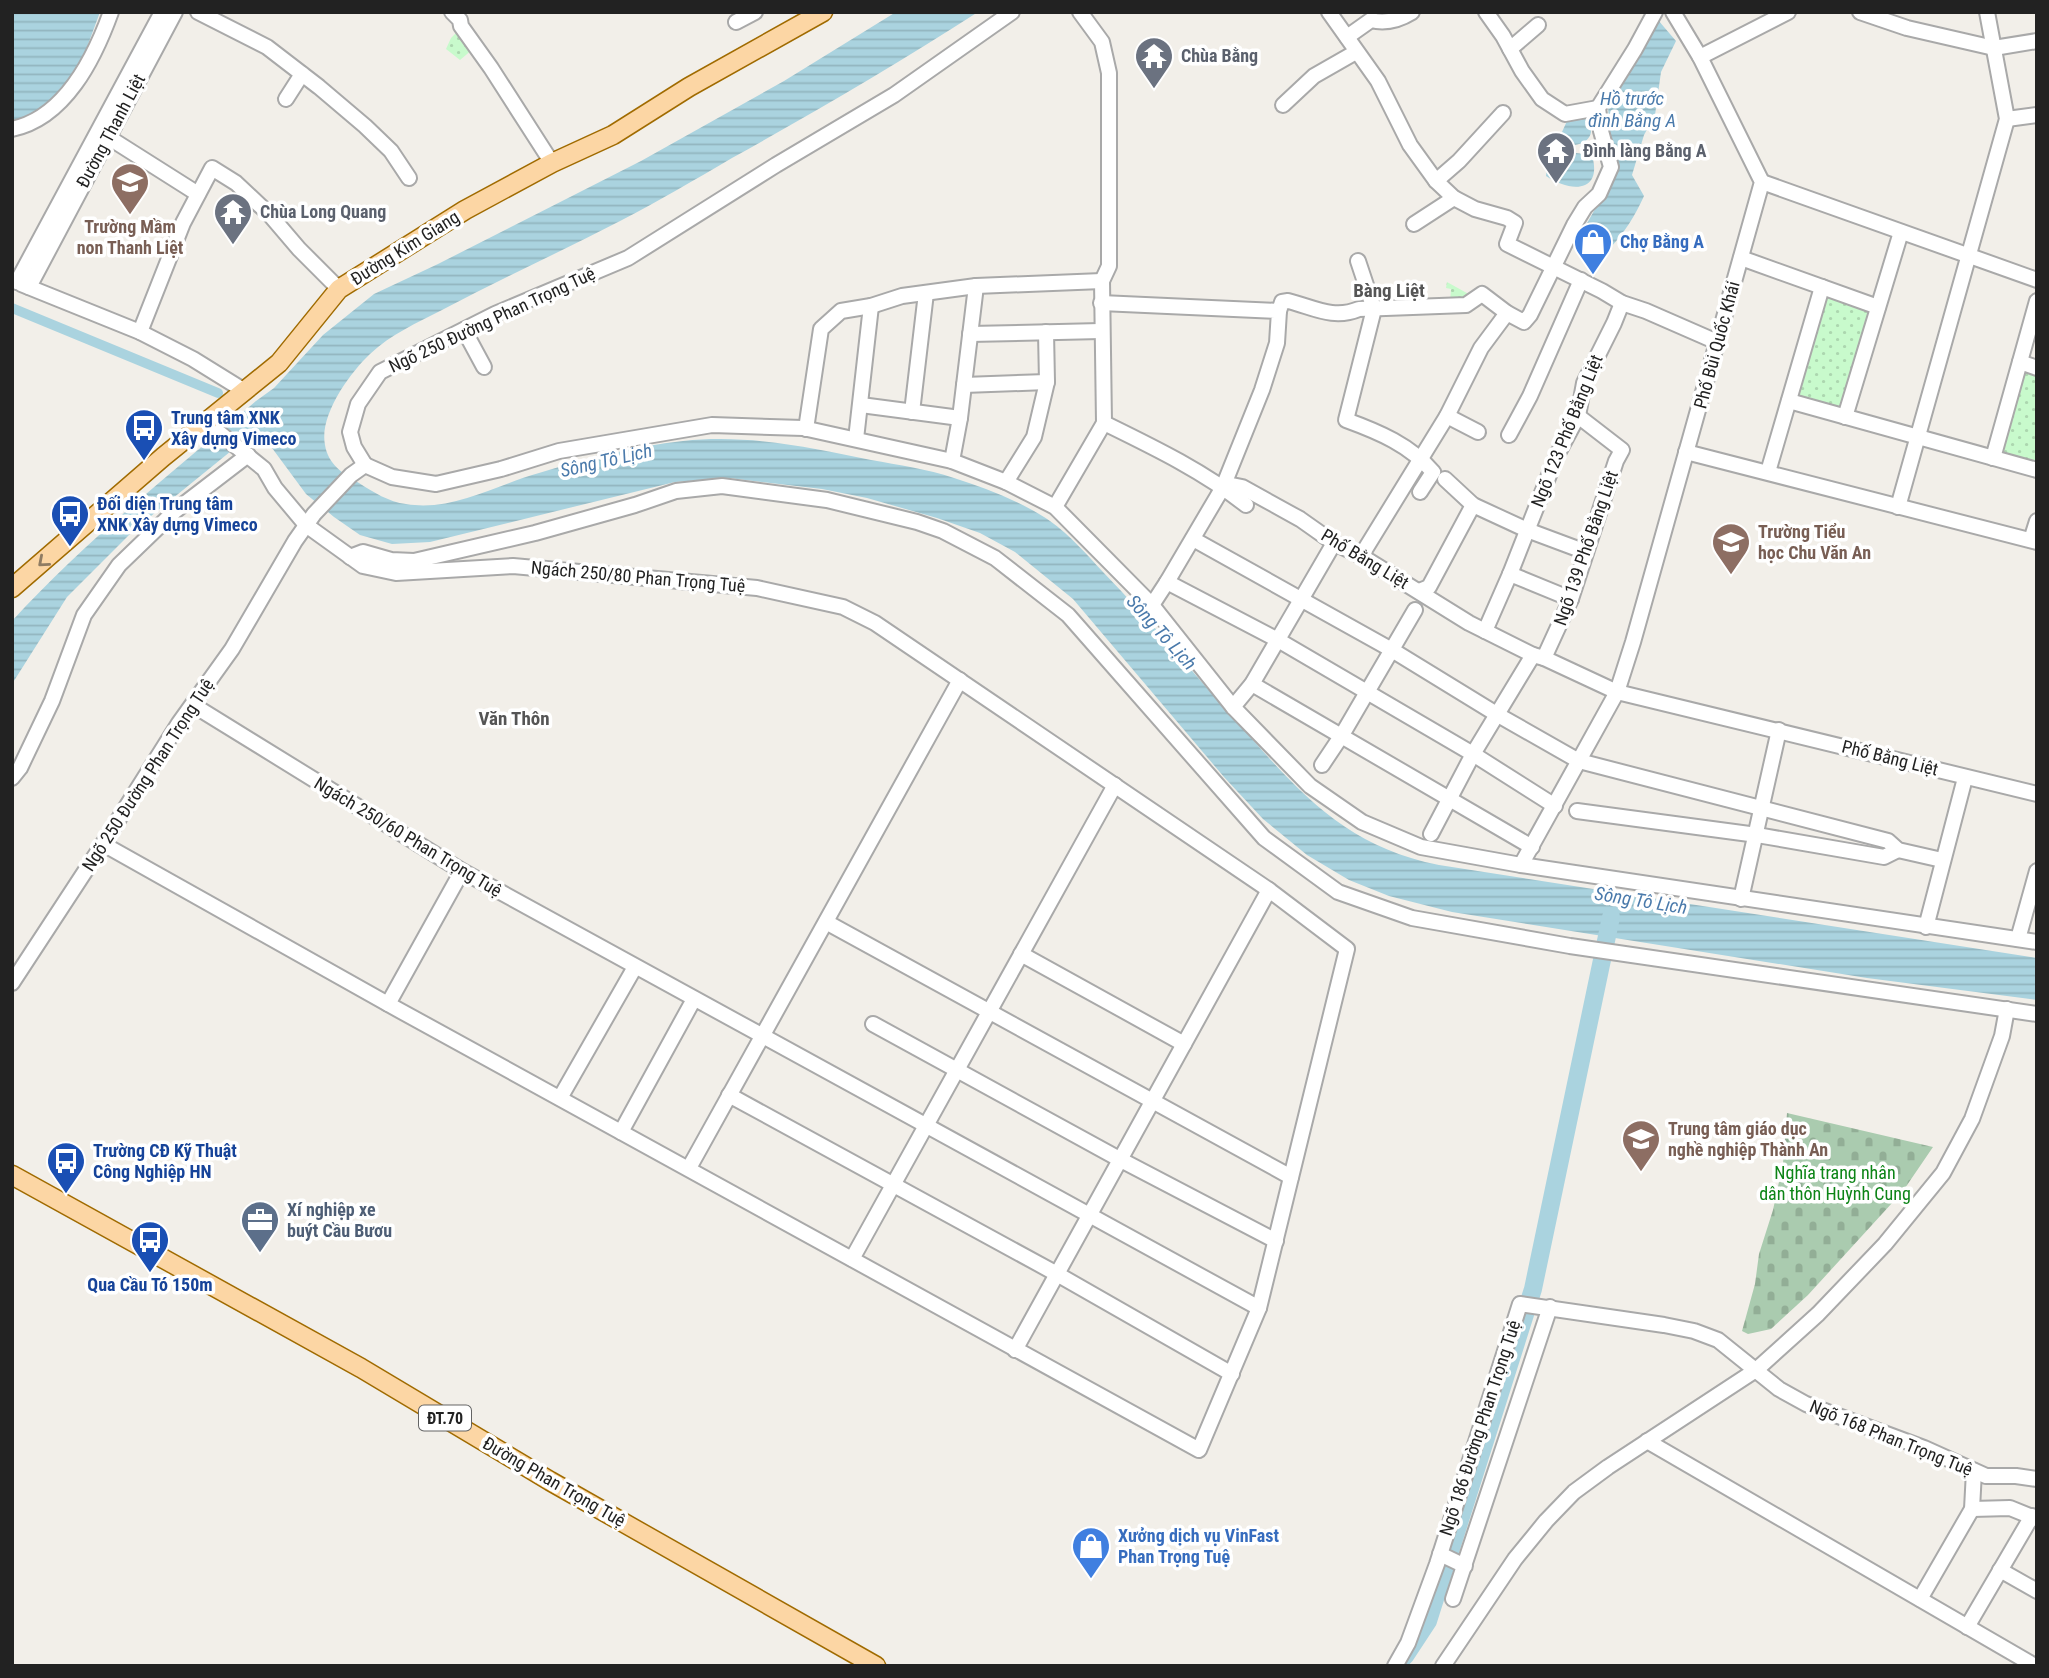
<svg xmlns="http://www.w3.org/2000/svg" width="2049" height="1678" font-family="'Roboto Condensed',sans-serif">
<style>
.cemetery{fill:url(#cemetery-stones)}
.park{fill:url(#park-dots)}
.water{fill:url(#water-rules)}
.lines{fill:none;stroke-linecap:round;stroke-linejoin:round}
.canal{stroke:#aad3df;stroke-width:10}
.river{stroke:#aad3df;stroke-width:18}
.minor-casing{stroke:#a9a9a9;stroke-width:18}
.major-casing{stroke:#a06b00;stroke-width:21}
.minor{stroke:#fff;stroke-width:14}
.major{stroke:#fcd6a4;stroke-width:18}
.oneway{stroke:#8f7c63}
.labels{text-anchor:middle;stroke-width:7;stroke-linejoin:round;paint-order:stroke}
.shield{fill:#fff;stroke:#646464;stroke-width:2}
.shield-label{font-size:16px;font-weight:bold;fill:#222}
.worship-label{font-size:18px;font-weight:bold;fill:#5b616d;stroke:#fff;text-anchor:start}
.street-label{font-size:18px;fill:#222;stroke:#fff}
.education-label{font-size:18px;font-weight:bold;fill:#785e54;stroke:#fff;text-anchor:start}
.shop-label{font-size:18px;font-weight:bold;fill:#366cbe;stroke:#fff;text-anchor:start}
.transit-label{font-size:18px;font-weight:bold;fill:#164399;stroke:#fff;text-anchor:start}
.park-label{font-size:18px;fill:#0c8416;stroke:#fff}
.service-label{font-size:18px;font-weight:bold;fill:#4e5e75;stroke:#fff;text-anchor:start}
.water-label{font-size:19px;font-style:italic;fill:#4a7aab;stroke:#fff}
.neighbourhood-label{font-size:19px;font-weight:bold;fill:#555;stroke:#fff}
</style>
<defs>
<pattern id="cemetery-stones" width="16" height="16" patternUnits="userSpaceOnUse" patternTransform="scale(1.75)"><rect width="16" height="16" fill="#aacbaf"/><path d="M2 7V4a2 2 0 0 1 4 0v3zM10 15v-3a2 2 0 0 1 4 0v3z" fill="#92ae96"/></pattern>
<pattern id="park-dots" width="8" height="8" patternUnits="userSpaceOnUse" patternTransform="scale(1.75)"><rect width="8" height="8" fill="#c8facc"/><path d="M2 2h.1M6 6h.1" fill="none" stroke="#acd6af" stroke-width="1.8" stroke-linecap="round"/></pattern>
<pattern id="water-rules" width="6" height="5" patternUnits="userSpaceOnUse" patternTransform="scale(1.75)"><rect width="6" height="5" fill="#aad3df"/><path d="M0 2.5h6" fill="none" stroke="#92b5bf"/></pattern>
</defs>
<rect width="100%" height="100%" fill="#f2efe9"/>
<path class="cemetery" d="M1787 1113 1933 1147 1903 1191 1808 1295 1771 1329 1748 1334 1742 1331 1755 1284 1759 1254 1773 1210 1783 1163Z"/>
<g class="park">
<path d="M458 31 473 49 460 60 446 49 451 38Z"/>
<path d="M1447 282 1474 297 1450 302 1451 289 1446 288Z"/>
<path d="M1822 287 1878 307 1845 417 1789 401Z"/>
<path d="M2020 362 2037 368V470L1993 458Z"/>
</g>
<g class="water">
<path d="M12 12H100L82 61 66 87 40 114 12 122Z"/>
<path d="M896 12H978C897 64 815 112 732 158 696 179 659 201 622 220 562 251 501 279 442 310 417 323 391 334 370 354 350 373 319 415 325 445 328 464 343 474 359 483 373 492 389 502 406 504 452 512 496 485 539 473 585 459 635 446 683 441 747 434 809 447 871 460 899 465 927 469 954 478 986 488 1022 502 1050 521 1070 535 1087 555 1103 572 1150 620 1192 672 1237 722 1298 791 1344 846 1439 865L2037 958V1000L1867 978 1452 912 1389 896 1349 880 1307 855 1263 819 1224 777 1073 599 1015 552 980 533 937 518 867 498 822 489 729 478 675 482 430 542 392 544 360 535 334 517 306 494 258 429 135 529 67 597 12 684V621C86 540 173 472 256 401L274 388 323 335 374 294 438 264 641 161 784 81Z"/>
<path d="M1658 20 1676 41 1661 72 1655 115 1644 135 1632 175 1644 196C1635 216 1625 232 1610 248L1581 234 1604 193 1613 149 1609 129 1608 103Z"/>
<path d="M1585 115C1596 129 1592 143 1574 145L1562 132 1567 121Z"/>
<path d="M1561 151 1592 155C1603 194 1569 192 1546 176 1547 165 1551 155 1561 151Z"/>
</g>
<g class="lines">
<path class="canal" d="M12 308 218 393"/>
<path class="river" d="M1405 1656 1428 1621 1533 1289 1611 917"/>
<defs>
<g id="minor">
<path d="M198 12 267 47 319 87 365 126 391 151 409 178"/>
<path d="M452 12 460 20 461 26 491 68 552 163"/>
<path d="M1080 12 1102 42 1109 73V266L1102 281 1104 423C1153 447 1203 471 1246 505"/>
<path d="M1329 12 1378 81 1410 145 1436 181 1454 198 1475 209 1507 218 1515 223 1507 244 1602 291 1622 303 1646 311 1717 342"/>
<path d="M1486 12 1503 36 1522 71 1542 99 1565 114 1598 108"/>
<path d="M1860 12 1907 28 1994 48 2037 41"/>
<path d="M736 22 755 12"/>
<path d="M1347 37 1371 20C1386 24 1399 20 1412 12"/>
<path d="M1510 49 1538 25"/>
<path d="M1700 57 1788 12"/>
<path d="M286 99 302 74"/>
<path d="M1283 105 1314 76 1356 52"/>
<path d="M2007 119 2037 115"/>
<path d="M12 129C65 118 94 59 111 12"/>
<path d="M108 137 198 194"/>
<path d="M1436 181 1459 161 1503 113"/>
<path d="M1762 182 2037 280"/>
<path d="M1414 224 1454 198"/>
<path d="M1741 258 1878 307"/>
<path d="M1358 261 1374 309"/>
<path d="M17 282 162 12"/>
<path d="M21 284 140 332 193 359 243 390"/>
<path d="M29 287 175 12"/>
<path d="M1101 303 1279 311 1277 343 1262 390 1223 487 1167 582 1152 605"/>
<path d="M1374 309 1346 420C1379 432 1410 445 1433 472L1420 492"/>
<path d="M1279 311 1282 302 1288 301C1313 307 1333 320 1359 309L1466 305 1482 294 1507 313 1524 322 1530 315 1574 225 1585 207 1599 194 1611 167 1601 131 1598 108 1635 49 1655 12"/>
<path d="M464 330 484 367"/>
<path d="M140 332 183 223 212 168 236 183 270 215 299 249 339 289"/>
<path d="M970 334 1101 331"/>
<path d="M2020 362 2037 368"/>
<path d="M964 385 1047 382"/>
<path d="M1789 401 2037 470"/>
<path d="M861 405 960 418"/>
<path d="M912 412 926 293"/>
<path d="M1447 416 1478 432"/>
<path d="M1845 417 1901 232"/>
<path d="M806 429 821 329 841 311 871 306 902 296 976 286 1102 281"/>
<path d="M1509 435 1530 396 1581 280"/>
<path d="M856 439 871 306"/>
<path d="M1686 452 2037 542"/>
<path d="M1993 458 2037 301"/>
<path d="M952 461 960 418 976 286"/>
<path d="M365 465 392 477 436 484 501 469 559 451 712 425 803 428 952 461 1006 482 1055 507 1152 605 1233 707 1310 786 1362 822 1421 847 1521 865 2037 942"/>
<path d="M365 465 354 447 350 432 358 404 380 372 495 314 628 258 776 165 894 95 1012 12"/>
<path d="M1768 472 1822 287"/>
<path d="M1445 479 1473 505 1527 530 1586 552"/>
<path d="M1006 482 1034 437 1047 382 1046 332"/>
<path d="M1223 487 1232 485 1242 487 1300 519 1334 543 1361 556 1469 623 1533 655 1544 658 1617 692 2037 794"/>
<path d="M1055 507 1104 423"/>
<path d="M1898 507 2007 119 1987 12"/>
<path d="M1193 539 1392 650 1498 715 1579 761 1888 841 1898 850 1942 860"/>
<path d="M2031 540 2037 521"/>
<path d="M1361 556 1447 416 1481 348 1507 313"/>
<path d="M350 557 363 552 391 560 414 561 535 533 635 505 676 491 722 486 827 500 917 522 943 531 995 558 1068 615 1264 838 1338 892 1412 918 1570 946 2037 1014"/>
<path d="M1510 574 1571 599"/>
<path d="M1167 582 1278 640 1473 754 1555 806"/>
<path d="M1419 591 1429 587 1473 505"/>
<path d="M1485 631 1510 574 1557 455 1578 416 1584 383 1614 323 1622 303"/>
<path d="M1544 658 1571 599 1616 461 1622 450 1578 416"/>
<path d="M1252 684 1532 847"/>
<path d="M193 705 462 871 1259 1308"/>
<path d="M1233 707 1252 684 1334 543"/>
<path d="M1322 765 1342 735 1415 610"/>
<path d="M12 778 20 768 52 701 84 615 119 565 175 511 248 455"/>
<path d="M1577 811 1757 835 1884 857 1898 850"/>
<path d="M1431 834 1473 754 1533 655"/>
<path d="M103 844 388 1004 1199 1450 1259 1308 1347 949 1269 890 875 623 843 607 757 588 513 566 396 573 363 566 306 525 275 488 264 469 206 422"/>
<path d="M1521 865 1617 692 1633 642 1762 182 1700 57 1673 12"/>
<path d="M1741 899 1779 730"/>
<path d="M826 922 1291 1177"/>
<path d="M1926 927 1965 778"/>
<path d="M2018 939 2037 871"/>
<path d="M1021 954 1184 1044"/>
<path d="M12 983 103 844 179 723 232 649 295 541 314 514 351 475 365 465"/>
<path d="M388 1004 462 871"/>
<path d="M873 1024 1121 1160 1276 1241"/>
<path d="M729 1095 1057 1274 1232 1374"/>
<path d="M560 1098 635 967"/>
<path d="M621 1132 694 999"/>
<path d="M689 1168 960 680"/>
<path d="M852 1259 1115 785"/>
<path d="M1015 1350 1269 890"/>
<path d="M1647 1441 2035 1666"/>
<path d="M1972 1509 2010 1508 2037 1519"/>
<path d="M1440 1554 1465 1566"/>
<path d="M2000 1570 2037 1591"/>
<path d="M1453 1599 1550 1307"/>
<path d="M1920 1599 1972 1509 1974 1471"/>
<path d="M1967 1627 2032 1516"/>
<path d="M1395 1666 1408 1643 1437 1564 1520 1304 1664 1325 1694 1331 1718 1340 1779 1389 1806 1404 1924 1448 1986 1476H2016L2037 1479"/>
<path d="M1443 1666 1515 1559 1546 1521 1574 1492 1608 1467 1756 1370 1818 1314 1885 1244 1943 1173 1972 1119 2002 1036 2007 1009"/>
</g>
<g id="major">
<path d="M12 588 163 457 279 363 339 289 465 210 552 163 613 135 689 87 823 12"/>
<path d="M12 1175 361 1368 550 1481 876 1666"/>
</g>
</defs>
<use href="#minor" class="minor-casing"/>
<use href="#major" class="major-casing"/>
<use href="#minor" class="minor"/>
<use href="#major" class="major"/>
</g>
<defs><path id="oneway-chevron" d="M-2-3.5L2.5 0L-2 3.5" fill="none" stroke-width="1.6" stroke-linecap="round" stroke-linejoin="round" transform="scale(1.75)"/></defs>
<use class="oneway" href="#oneway-chevron" transform="translate(43 562) rotate(139)"/>
<defs>
<symbol id="temple-pin" viewBox="-11 -11 22 30"><path d="M0 17L-7.5 6A9.5 9.5 0 1 1 7.5 6Z" fill="#6b7280" stroke="#fff"/><path d="M0-6L5-2H3V0L6.5 2.5H4V6H1.5V3h-3V6H-4V2.5H-6.5L-3 0V-2H-5Z" fill="#fff"/></symbol>
<symbol id="school-pin" viewBox="-11 -11 22 30"><path d="M0 17L-7.5 6A9.5 9.5 0 1 1 7.5 6Z" fill="#8d6e63" stroke="#fff"/><path d="M0-5L7-2L0 1L-7-2ZM-4 1L0 2.5L4 1V4Q0 6-4 4Z" fill="#fff"/></symbol>
<symbol id="shop-pin" viewBox="-11 -11 22 30"><path d="M0 17L-7.5 6A9.5 9.5 0 1 1 7.5 6Z" fill="#3f7fe0" stroke="#fff"/><path d="M-5-2.5h2.3a2.7 3.5 0 0 1 5.4 0H5L5.5 6h-11ZM-1.5-2.5h3a1.5 2.3 0 0 0-3 0Z" fill="#fff"/></symbol>
<symbol id="bus-pin" viewBox="-11 -11 22 30"><path d="M0 17L-7.5 6A9.5 9.5 0 1 1 7.5 6Z" fill="#1a4fb4" stroke="#fff"/><path d="M-5-6H5V4H4V6H2V4H-2V6H-4V4H-5ZM-3.5-4V0h7V-4ZM-3.5 1.2v1.5H-2V1.2ZM2 1.2v1.5H3.5V1.2Z" fill="#fff"/></symbol>
<symbol id="office-pin" viewBox="-11 -11 22 30"><path d="M0 17L-7.5 6A9.5 9.5 0 1 1 7.5 6Z" fill="#5c6f8a" stroke="#fff"/><path d="M-6-3h4V-5.5h4V-3h4V5H-6ZM-1-4.5V-3h2v-1.5ZM-6 0V1H6V0Z" fill="#fff"/></symbol>
</defs>
<g fill-rule="evenodd">
<use href="#temple-pin" x="1132" y="34" width="44" height="60"/>
<use href="#temple-pin" x="1534" y="129" width="44" height="60"/>
<use href="#school-pin" x="108" y="160" width="44" height="60"/>
<use href="#temple-pin" x="211" y="190" width="44" height="60"/>
<use href="#shop-pin" x="1571" y="220" width="44" height="60"/>
<use href="#bus-pin" x="122" y="406" width="44" height="60"/>
<use href="#bus-pin" x="48" y="492" width="44" height="60"/>
<use href="#school-pin" x="1709" y="520" width="44" height="60"/>
<use href="#school-pin" x="1619" y="1117" width="44" height="60"/>
<use href="#bus-pin" x="44" y="1139" width="44" height="60"/>
<use href="#office-pin" x="238" y="1198" width="44" height="60"/>
<use href="#bus-pin" x="128" y="1218" width="44" height="60"/>
<use href="#shop-pin" x="1069" y="1524" width="44" height="60"/>
</g>
<g class="labels">
<rect class="shield" x="419" y="1405.5" width="52" height="25" rx="5"/>
<g class="shield-label">
<text x="445" y="1424">ĐT.70</text>
</g>
<g class="worship-label">
<text x="1181" y="62">Chùa Bằng</text>
<text x="1583" y="157">Đình làng Bằng A</text>
<text x="260" y="218">Chùa Long Quang</text>
</g>
<g class="street-label">
<text transform="translate(111 131) rotate(-62)" y="6">Đường Thanh Liệt</text>
<text transform="translate(405 248) rotate(-32)" y="6">Đường Kim Giang</text>
<text transform="translate(492 320) rotate(-25)" y="6">Ngõ 250 Đường Phan Trọng Tuệ</text>
<text transform="translate(1717 345) rotate(-75)" y="6">Phố Bùi Quốc Khái</text>
<text transform="translate(1567 431) rotate(-68)" y="6">Ngõ 123 Phố Bằng Liệt</text>
<text transform="translate(1586 548) rotate(-71)" y="6">Ngõ 139 Phố Bằng Liệt</text>
<text transform="translate(1365 559) rotate(31)" y="6">Phố Bằng Liệt</text>
<text transform="translate(638 577) rotate(5)" y="6">Ngách 250/80 Phan Trọng Tuệ</text>
<text transform="translate(1890 758) rotate(14)" y="6">Phố Bằng Liệt</text>
<text transform="translate(148 775) rotate(-57)" y="6">Ngõ 250 Đường Phan Trọng Tuệ</text>
<text transform="translate(408 837) rotate(31)" y="6">Ngách 250/60 Phan Trọng Tuệ</text>
<text transform="translate(1480 1428) rotate(-72)" y="6">Ngõ 186 Đường Phan Trọng Tuệ</text>
<text transform="translate(1891 1438) rotate(22)" y="6">Ngõ 168 Phan Trọng Tuệ</text>
<text transform="translate(554 1482) rotate(30)" y="6">Đường Phan Trọng Tuệ</text>
</g>
<g class="education-label">
<text x="130" y="233" text-anchor="middle">Trường Mầm<tspan x="130" dy="21">non Thanh Liệt</tspan></text>
<text x="1758" y="538">Trường Tiểu<tspan x="1758" dy="21">học Chu Văn An</tspan></text>
<text x="1668" y="1135">Trung tâm giáo dục<tspan x="1668" dy="21">nghề nghiệp Thành An</tspan></text>
</g>
<g class="shop-label">
<text x="1620" y="248">Chợ Bằng A</text>
<text x="1118" y="1542">Xưởng dịch vụ VinFast<tspan x="1118" dy="21">Phan Trọng Tuệ</tspan></text>
</g>
<g class="transit-label">
<text x="171" y="424">Trung tâm XNK<tspan x="171" dy="21">Xây dựng Vimeco</tspan></text>
<text x="97" y="510">Đối diện Trung tâm<tspan x="97" dy="21">XNK Xây dựng Vimeco</tspan></text>
<text x="93" y="1157">Trường CĐ Kỹ Thuật<tspan x="93" dy="21">Công Nghiệp HN</tspan></text>
<text x="150" y="1291" text-anchor="middle">Qua Cầu Tó 150m</text>
</g>
<g class="park-label">
<text x="1835" y="1179">Nghĩa trang nhân<tspan x="1835" dy="21">dân thôn Huỳnh Cung</tspan></text>
</g>
<g class="service-label">
<text x="287" y="1216">Xí nghiệp xe<tspan x="287" dy="21">buýt Cầu Bươu</tspan></text>
</g>
<g class="water-label">
<text x="1632" y="105">Hồ trước<tspan x="1632" dy="22">đình Bằng A</tspan></text>
<text transform="translate(606 460) rotate(-13)" y="7">Sông Tô Lịch</text>
<text transform="translate(1162 632) rotate(48)" y="7">Sông Tô Lịch</text>
<text transform="translate(1641 900) rotate(9)" y="7">Sông Tô Lịch</text>
</g>
<g class="neighbourhood-label">
<text x="1389" y="297">Bàng Liệt</text>
<text x="514" y="725">Văn Thôn</text>
</g>
</g>
<rect width="2049" height="1678" fill="none" stroke="#222222" stroke-width="28"/>
</svg>
